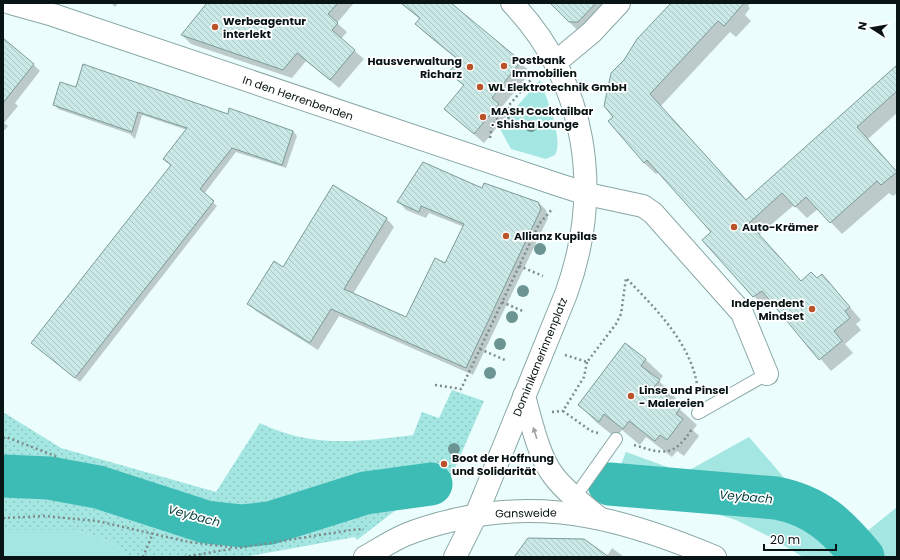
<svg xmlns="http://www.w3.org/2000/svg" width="900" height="560" font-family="Poppins,sans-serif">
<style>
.green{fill:#a3e6e2}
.park{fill:url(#park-dots)}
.shadow{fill:#0003}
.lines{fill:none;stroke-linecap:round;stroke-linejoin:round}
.river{stroke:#3dbbb5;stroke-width:43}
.building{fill:url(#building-back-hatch);stroke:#7d9b99}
.service-casing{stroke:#89a7a5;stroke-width:14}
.minor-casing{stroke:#89a7a5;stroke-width:24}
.path{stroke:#7c8b8a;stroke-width:2.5;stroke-dasharray:2 3;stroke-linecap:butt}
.service{stroke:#fff;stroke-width:12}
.minor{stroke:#fff;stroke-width:22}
.tree{fill:#6b9492}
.oneway{fill:#9da1a1}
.poi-dot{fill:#ba5329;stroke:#fff;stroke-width:1.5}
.labels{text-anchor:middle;stroke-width:3.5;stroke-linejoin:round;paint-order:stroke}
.poi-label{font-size:11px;font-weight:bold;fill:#091414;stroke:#fff;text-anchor:start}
.street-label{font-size:11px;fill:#091414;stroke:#fff}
.water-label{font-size:12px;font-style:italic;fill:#013d3b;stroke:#fff}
</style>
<defs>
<pattern id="park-dots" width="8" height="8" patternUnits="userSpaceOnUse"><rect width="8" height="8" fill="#a3e6e2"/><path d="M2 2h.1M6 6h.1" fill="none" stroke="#8bc4c1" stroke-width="1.8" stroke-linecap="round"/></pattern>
<pattern id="building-back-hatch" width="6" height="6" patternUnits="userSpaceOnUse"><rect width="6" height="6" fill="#c9e8e6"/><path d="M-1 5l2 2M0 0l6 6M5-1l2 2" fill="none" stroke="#abc6c4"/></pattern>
</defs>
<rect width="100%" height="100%" fill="#ebfefd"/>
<g class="green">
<path d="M540 80C546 97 564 139 555 155L546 159 511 149 499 127Z"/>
<path d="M749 437 793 488 831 504 860 537 897 507V557H803L770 537 736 520 694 507 608 495V476L621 464 626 452 684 473Z"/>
<path d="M15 529 75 530 111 542 129 557H3V530Z"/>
</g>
<path class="park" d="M452 390 484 401 452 475 443 486 431 494 396 510 357 540 355 537 244 557H129L111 542 75 530H3V412L61 448 216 492 260 423C310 448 359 442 413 435L422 412 439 418Z"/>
<g class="shadow">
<path d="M111 3H118L115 7Z"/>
<path d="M208 3H354L337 23 347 32 341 39 364 59 339 88 306 61 292 78 191 44 182 35Z"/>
<path d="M400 3H448L531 72 501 108 508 114 484 143 445 109 464 86 450 73 459 61 426 34 416 24 420 19Z"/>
<path d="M551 3H609L585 28 576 29Z"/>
<path d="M671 3H750L748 6 750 8 745 15 751 21 736 37 730 32 661 106 747 201 897 67V113L868 139 897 172V193L893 196 889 193 842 234 818 209 807 218 794 205 759 235 801 282 818 279 822 275 861 320 856 324 861 330 845 344 853 353 831 371 773 303 765 308 754 296 712 232 659 172 656 174 644 163 610 121 615 117 624 60 638 40Z"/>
<path d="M3 53 34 65 40 71 15 103 18 106 4 123 8 126 3 132Z"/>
<path d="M76 88 228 115 230 109 293 131 297 136 286 168 236 152 204 194 217 206 80 382 32 343 172 166 168 163 187 130 142 115 135 139 130 134 58 109 54 104Z"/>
<path d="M333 186 387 219 394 227 353 294 407 318 445 265 464 227 429 213 426 218 406 210 399 202 482 190 538 202 546 210 548 218 473 375 339 316 318 350 256 311 248 303 283 268Z"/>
<path d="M625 344 646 360 663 376 659 381 676 398 672 402 697 425 693 430 699 436 684 456 677 451 672 457 646 437 640 445 622 430 616 438 596 422 579 405Z"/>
<path d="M612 548 624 557H515L607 556Z"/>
</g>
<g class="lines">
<g class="river">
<path d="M3 476 49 478 98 487 206 522 242 526 270 523 365 493 431 484"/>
<path d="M609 484 776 498C817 506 837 526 863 557"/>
</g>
</g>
<g class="building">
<path d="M207 3H338L328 14 338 23 332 30 355 50 330 80 297 53 283 70 181 35Z"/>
<path d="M401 3H451L521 61 492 98 499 104 474 134 444 109 464 85 448 73 459 60 415 24 420 18Z"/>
<path d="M550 3H596L578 22H569Z"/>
<path d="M671 3H744L724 26 718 21 650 94 746 200 897 65V91L857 127 897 172 881 185 877 181 830 223 806 197 795 207 782 193 749 223 801 281 811 272 817 278 822 274 850 307 845 311 850 318 834 331 842 341 819 360 762 291 753 297 702 240 711 232 647 160 644 163 608 121 613 117 604 106 611 73 624 60 637 39Z"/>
<path d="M3 38 34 64 3 103Z"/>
<path d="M83 64 228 114 229 108 293 131 282 165 232 148 200 189 214 201 75 378 31 343 171 165 163 159 187 128 138 112 132 132 53 105 60 82 76 87Z"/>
<path d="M423 162 482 188 484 183 538 202 541 209 466 368 331 309 310 343 247 304 274 261 283 267 333 185 387 218 344 289 406 317 435 258 445 263 464 224 421 206 419 212 397 202Z"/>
<path d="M625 343 646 359 641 366 660 380 654 387 681 407 676 414 683 419 667 440 660 435 655 441 629 421 623 429 604 414 599 422 578 405Z"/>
<path d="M528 538 584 539 609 557H514Z"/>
</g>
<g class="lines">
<defs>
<g id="service">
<path d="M698 413 767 374"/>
<path d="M582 487 616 439"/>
</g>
<g id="minor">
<path d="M10 3 53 15 556 184 587 194 643 206 653 213 742 313 767 374"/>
<path d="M556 62 592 32 619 3"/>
<path d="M524 396C531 420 538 455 553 475 565 491 582 504 598 517"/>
<path d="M365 557C378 550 391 541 405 535 422 528 440 523 458 519 551 498 629 521 715 557"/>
<path d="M455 557 476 515 566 294C603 192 588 83 512 3"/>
</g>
</defs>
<use href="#service" class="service-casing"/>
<use href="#minor" class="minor-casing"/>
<g class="path">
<path d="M508 107 509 128"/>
<path d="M490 138 492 125 535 75"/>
<path d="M519 266 543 276"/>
<path d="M502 302 525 312"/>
<path d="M480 349 505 360"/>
<path d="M565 355 587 362 616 324 621 314 626 278C657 310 693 345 698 391"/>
<path d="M587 362 584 377 563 411 591 431 598 433"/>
<path d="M435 385 461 389 539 224 553 208"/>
<path d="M552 412 563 411"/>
<path d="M3 438 6 437 58 457"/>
<path d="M634 445C663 454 673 458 692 429"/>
<path d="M3 518 44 516 97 521 189 542 238 548 351 530 364 529"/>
<path d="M143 557 153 533"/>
<path d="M184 557 231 549"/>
</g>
<use href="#service" class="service"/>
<use href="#minor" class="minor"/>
</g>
<g class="tree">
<circle cx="531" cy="126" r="6"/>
<circle cx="540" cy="249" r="6"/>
<circle cx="523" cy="291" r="6"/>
<circle cx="512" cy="317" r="6"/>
<circle cx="500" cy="344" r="6"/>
<circle cx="490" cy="373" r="6"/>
<circle cx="454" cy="449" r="6"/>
</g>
<defs><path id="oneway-solid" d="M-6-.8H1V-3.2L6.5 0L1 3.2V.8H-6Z"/></defs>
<use class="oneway" href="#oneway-solid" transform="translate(535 433) rotate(-108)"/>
<g class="poi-dot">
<circle cx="215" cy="27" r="4"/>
<circle cx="504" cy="66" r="4"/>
<circle cx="470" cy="67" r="4"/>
<circle cx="480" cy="87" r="4"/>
<circle cx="483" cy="117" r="4"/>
<circle cx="734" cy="227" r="4"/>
<circle cx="506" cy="236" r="4"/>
<circle cx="812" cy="309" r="4"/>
<circle cx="631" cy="396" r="4"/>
<circle cx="444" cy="464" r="4"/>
</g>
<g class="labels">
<g class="poi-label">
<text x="223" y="25">Werbeagentur<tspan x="223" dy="13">interlekt</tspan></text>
<text x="512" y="64">Postbank<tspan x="512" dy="13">Immobilien</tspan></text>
<text x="462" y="65" text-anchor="end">Hausverwaltung<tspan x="462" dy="13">Richarz</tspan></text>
<text x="488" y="91">WL Elektrotechnik GmbH</text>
<text x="491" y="115">MASH Cocktailbar<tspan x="491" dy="13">· Shisha Lounge</tspan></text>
<text x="742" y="231">Auto-Krämer</text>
<text x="514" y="240">Allianz Kupilas</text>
<text x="804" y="307" text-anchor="end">Independent<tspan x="804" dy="13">Mindset</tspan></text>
<text x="639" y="394">Linse und Pinsel<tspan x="639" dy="13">- Malereien</tspan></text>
<text x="452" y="462">Boot der Hoffnung<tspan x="452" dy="13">und Solidarität</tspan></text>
</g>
<g class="street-label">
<text transform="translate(298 98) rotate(19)" y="4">In den Herrenbenden</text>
<text transform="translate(540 357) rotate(-68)" y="4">Dominikanerinnenplatz</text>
<text transform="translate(526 513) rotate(-1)" y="4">Gansweide</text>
</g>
<g class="water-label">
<text transform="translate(746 497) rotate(5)" y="4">Veybach</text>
<text transform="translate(194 516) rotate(15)" y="4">Veybach</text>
</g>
</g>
<rect width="900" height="560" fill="none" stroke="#091414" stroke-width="8"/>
<g transform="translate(872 28) rotate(282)" stroke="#ffffff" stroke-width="3" paint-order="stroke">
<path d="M0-3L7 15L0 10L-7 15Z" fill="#091414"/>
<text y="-6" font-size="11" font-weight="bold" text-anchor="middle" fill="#091414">N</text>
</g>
<path d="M764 544v6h72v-6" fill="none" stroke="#091414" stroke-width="2"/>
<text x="770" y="544" font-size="12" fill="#091414" stroke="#ffffff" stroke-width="3" paint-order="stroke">20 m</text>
</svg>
